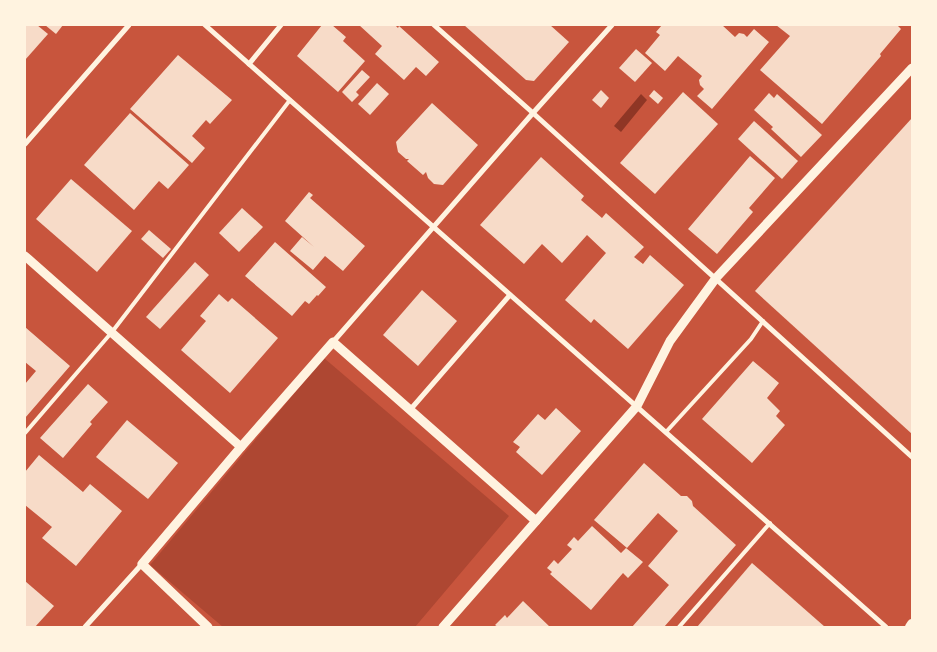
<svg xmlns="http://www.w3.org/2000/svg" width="937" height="652" font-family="'Space Grotesk',sans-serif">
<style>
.green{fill:#ae4732}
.water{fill:#8f3625}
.building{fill:#f7dbc8}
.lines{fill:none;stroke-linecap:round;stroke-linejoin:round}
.service{stroke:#fff3e0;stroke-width:4}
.minor{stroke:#fff3e0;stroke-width:5}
.tertiary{stroke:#fff3e0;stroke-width:9}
.secondary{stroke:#fff3e0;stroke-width:10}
</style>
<rect width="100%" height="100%" fill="#c8553d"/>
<path class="green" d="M324 358 509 516 415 627H223L150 565Z"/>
<path class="water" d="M641 94 647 100 621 132 614 126Z"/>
<g class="building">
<path d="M25 25H37L48 34 25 60Z"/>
<path d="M45 25H63L56 34Z"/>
<path d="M322 25H332L346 37 343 41 365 61 338 92 297 56Z"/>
<path d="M359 25H395L398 28 399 26 439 62 426 76 416 67 404 80 375 54 382 46Z"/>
<path d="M464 25H550L569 42 534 81 526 80Z"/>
<path d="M662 25H722L735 37 739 33 744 34 747 37 754 29 769 42 712 109 697 96 704 89 700 85 699 80 702 76 678 56 665 71 645 53 660 35 656 32Z"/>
<path d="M776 25H897L901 29 880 54 881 56 822 124 760 70 790 36Z"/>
<path d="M636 49 652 63 635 82 619 68Z"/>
<path d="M178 55 232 100 210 124 206 120 192 136 205 148 192 163 130 109Z"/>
<path d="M362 70 370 77 356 92 359 95 352 102 342 92Z"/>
<path d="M377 83 389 94 370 115 358 104Z"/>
<path d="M601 90 609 98 601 108 592 100Z"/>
<path d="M654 90 663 98 658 104 649 96Z"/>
<path d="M683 92 718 124 655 194 620 163Z"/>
<path d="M769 93 774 98 777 94 822 135 801 157 771 129 773 127 754 110Z"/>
<path d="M432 103 478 145 443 185 434 184 428 178 426 172 423 175 407 161 409 159H406L398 152 396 142Z"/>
<path d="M130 113 189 165 168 189 159 181 134 210 84 165Z"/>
<path d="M912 118V434L755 291Z"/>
<path d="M754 121 798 161 782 179 738 139Z"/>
<path d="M750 156 775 178 749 208 753 212 717 254 688 229Z"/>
<path d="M541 157 584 196 581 200 602 218 606 213 644 247 634 257 643 264 650 255 684 285 628 349 594 319 591 323 565 300 606 253 587 235 562 263 542 244 524 264 480 225Z"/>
<path d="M71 179 132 231 97 272 36 219Z"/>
<path d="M309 192 313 195 310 198 365 246 343 271 325 256 313 270 290 251 302 237 314 247 285 221Z"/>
<path d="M242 208 263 227 239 252 219 233Z"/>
<path d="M149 230 171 249 163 258 141 239Z"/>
<path d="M275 242 326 287 318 296 317 295 309 304 305 301 292 316 245 276Z"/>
<path d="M195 262 209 275 160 329 146 317Z"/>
<path d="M422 290 457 321 418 366 383 335Z"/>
<path d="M219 294 228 302 232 298 278 338 230 393 181 350 206 321 200 316Z"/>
<path d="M25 327 70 366 25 418V384L36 371 25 362Z"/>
<path d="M753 361 779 383 767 398 780 411 776 416 785 425 752 463 702 419Z"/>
<path d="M88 384 108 402 90 422 92 424 63 458 40 438Z"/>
<path d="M556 408 581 431 542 475 516 452 520 447 513 442 538 414 545 420Z"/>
<path d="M127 420 178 463 148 499 96 457Z"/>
<path d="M39 455 83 492 90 484 122 511 76 566 42 538 52 527 25 505V472Z"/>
<path d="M644 463 681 496H687L692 501 693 506 736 545 664 627H632L669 585 648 566 678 531 658 513 627 548 594 520Z"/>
<path d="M592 526 621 553 626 548 643 562 628 578 623 573 591 610 550 574 552 572 547 568 554 560 558 564 572 549 567 545 574 537 578 541Z"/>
<path d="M752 563 825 627H697Z"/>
<path d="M25 581 54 606 35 627H25Z"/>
<path d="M523 601 550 627H498L495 625 505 615 507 618Z"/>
</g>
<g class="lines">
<g class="service">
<path d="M666 432 751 339 763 321"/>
<path d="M25 433 112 332 290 100"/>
<path d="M679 627 770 523"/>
</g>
<g class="minor">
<path d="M205 25 886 627"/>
<path d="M434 25 533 113 912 457"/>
<path d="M249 64 281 25"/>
<path d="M25 144 129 25"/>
<path d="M333 342 533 113 612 25"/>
<path d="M410 410 510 295"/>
<path d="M85 627 142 564"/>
</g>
<g class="tertiary">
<path d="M25 256 241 447"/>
<path d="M208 627 142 564 241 447 333 342 536 521"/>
<path d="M443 627 637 406 670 341 716 278 912 68"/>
</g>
<path class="secondary" d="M910 627 912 624"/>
</g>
<rect width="937" height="652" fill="none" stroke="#fff3e0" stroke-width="52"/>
</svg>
